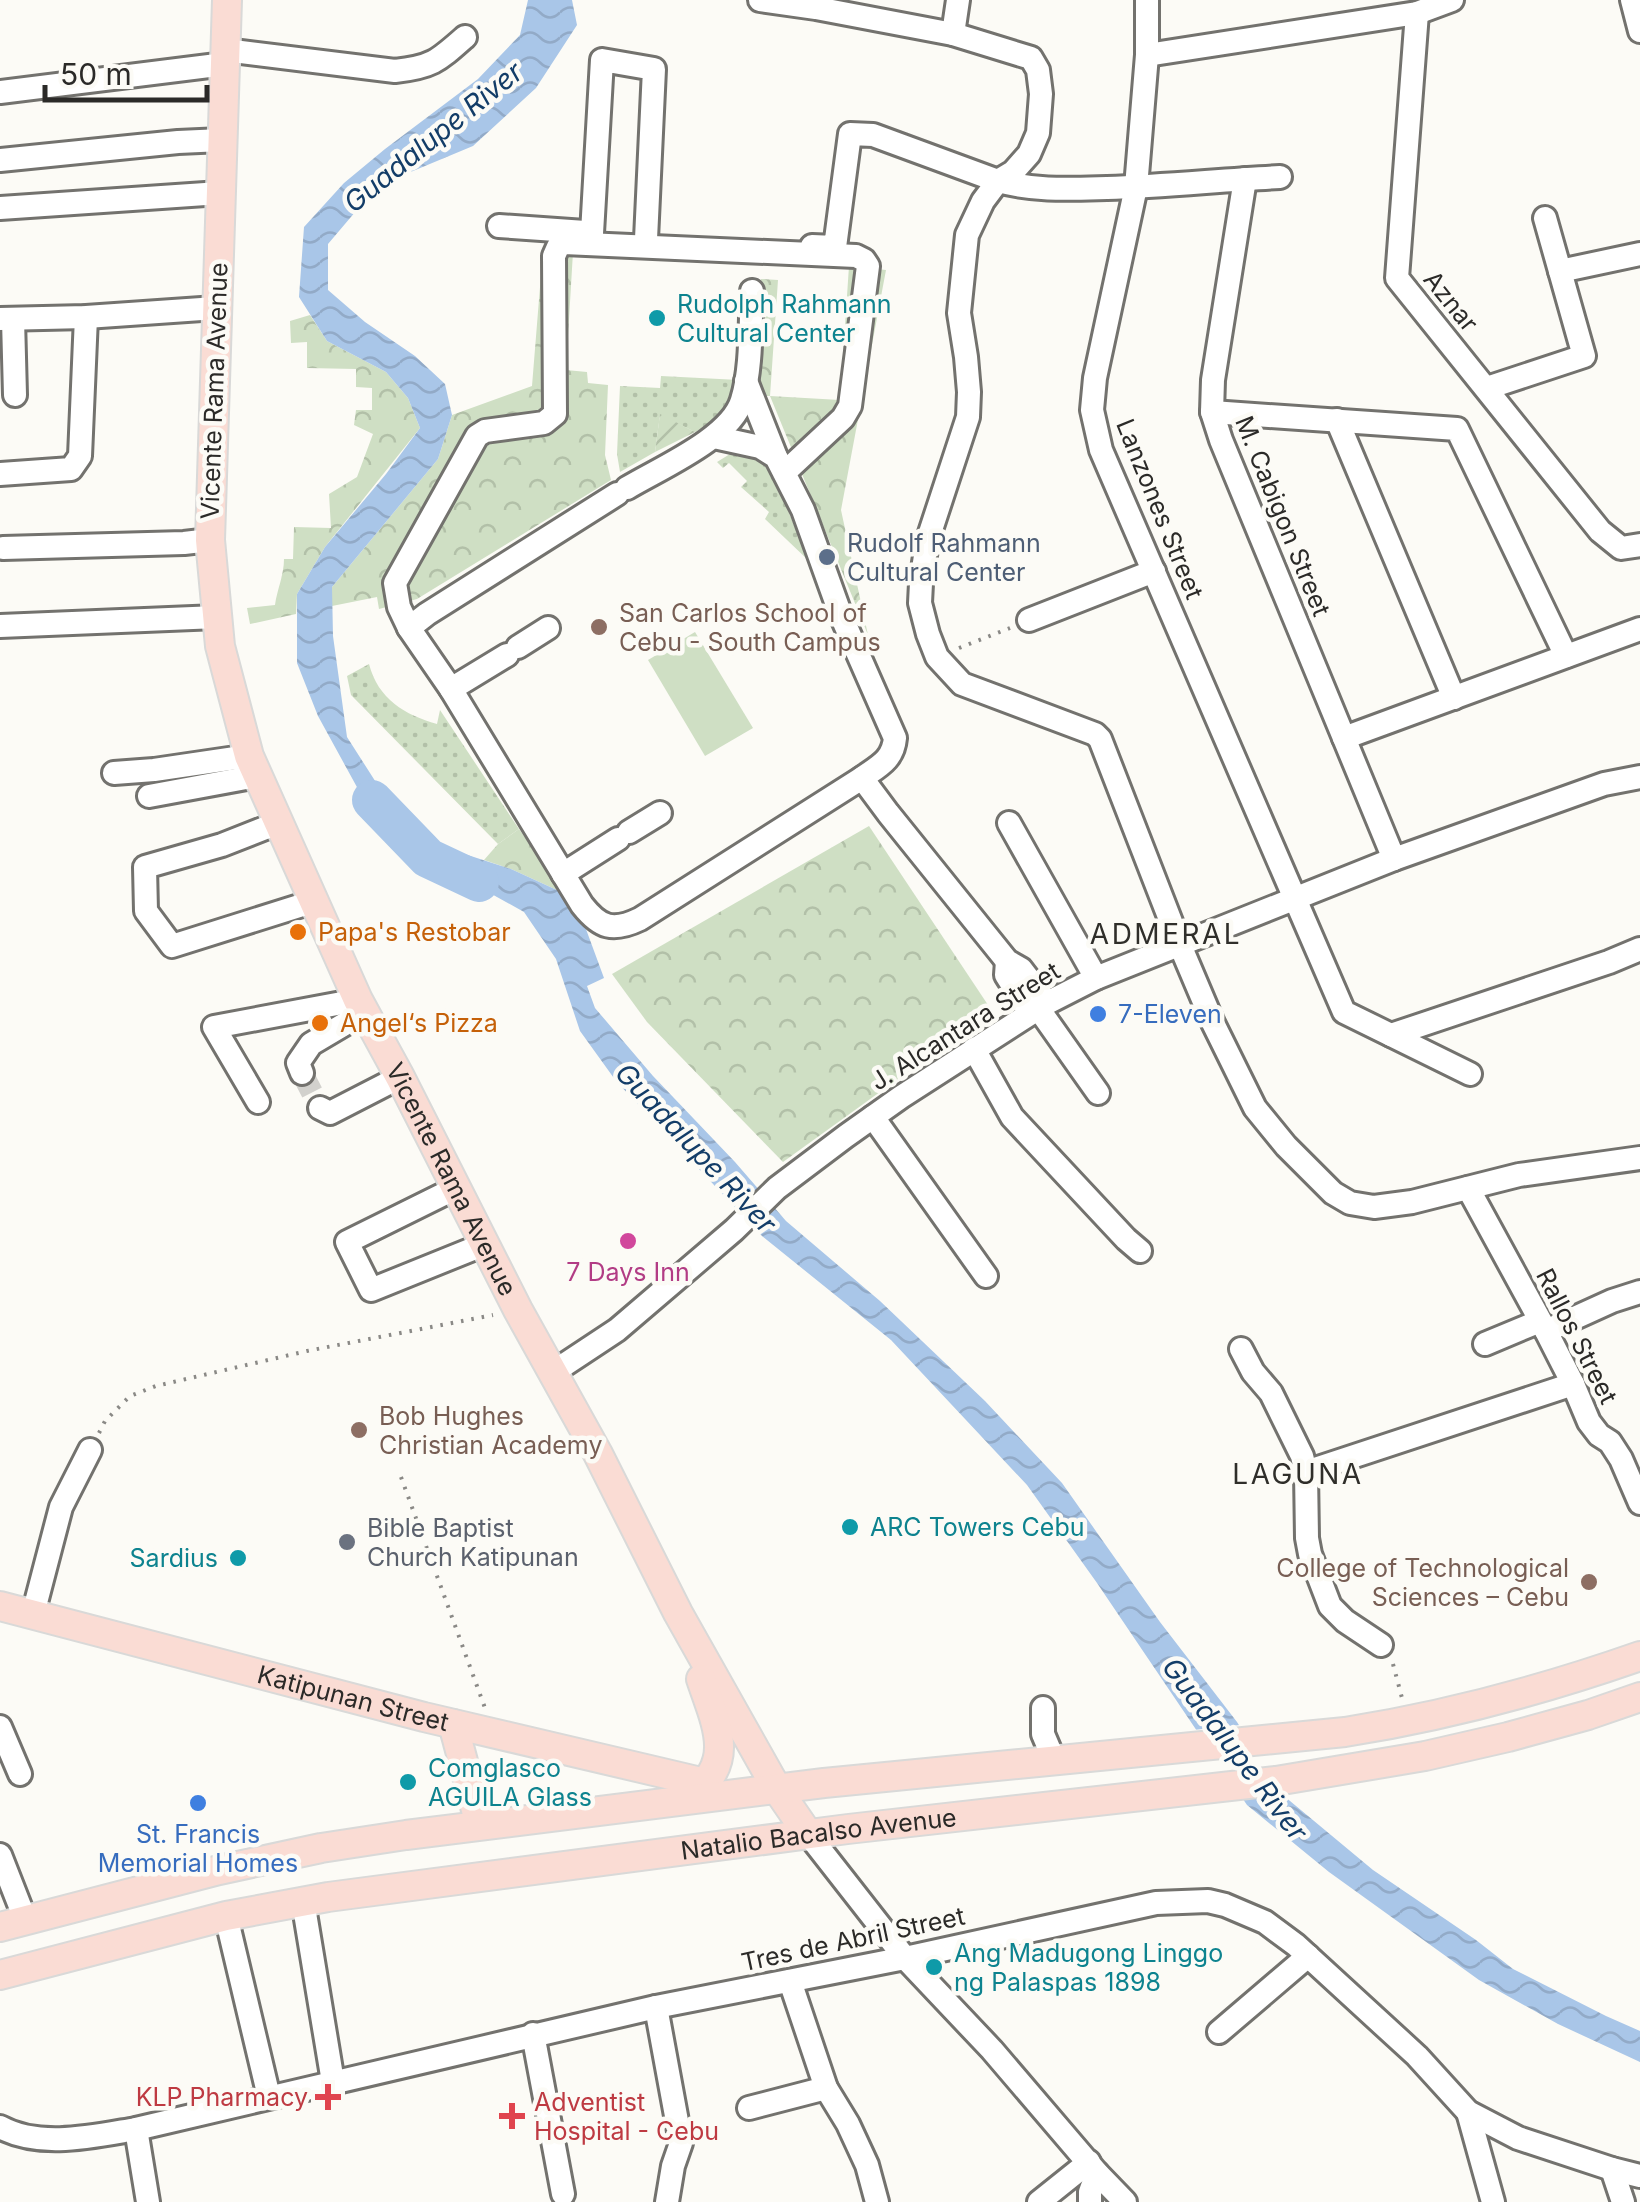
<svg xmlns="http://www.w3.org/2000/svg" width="1640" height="2202" font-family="Inter,sans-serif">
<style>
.grass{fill:url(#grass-dots)}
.forest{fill:url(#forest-crowns)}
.garden{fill:url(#garden-furrows)}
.pitch{fill:#cfdfc4}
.water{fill:url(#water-waves)}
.pier{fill:#fcfbf6}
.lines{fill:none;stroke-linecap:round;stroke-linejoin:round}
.river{stroke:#a9c6e8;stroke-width:40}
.minor-tunnel{stroke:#d2d1cd;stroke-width:22;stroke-dasharray:22 11;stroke-linecap:butt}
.minor-casing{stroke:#73726e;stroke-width:28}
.major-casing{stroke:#d9d9d8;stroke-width:32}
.path{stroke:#8a8986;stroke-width:4;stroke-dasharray:2.5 8;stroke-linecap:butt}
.minor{stroke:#fff;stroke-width:22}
.major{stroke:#fadcd4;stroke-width:28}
.culture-dot{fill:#0f9aa8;stroke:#fcfbf6;stroke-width:4}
.service-dot{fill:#5c6f8a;stroke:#fcfbf6;stroke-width:4}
.education-dot{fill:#8d6e63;stroke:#fcfbf6;stroke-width:4}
.food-dot{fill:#e8710a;stroke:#fcfbf6;stroke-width:4}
.shop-dot{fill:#3f7fe0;stroke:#fcfbf6;stroke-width:4}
.hotel-dot{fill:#d1479c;stroke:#fcfbf6;stroke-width:4}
.worship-dot{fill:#6b7280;stroke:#fcfbf6;stroke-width:4}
.health-dot{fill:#e0444e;stroke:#fcfbf6;stroke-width:4}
.labels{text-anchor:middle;stroke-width:9;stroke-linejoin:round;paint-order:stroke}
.street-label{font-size:25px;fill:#2b2a28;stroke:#fcfbf6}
.culture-label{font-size:25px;fill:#0d838f;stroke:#fcfbf6;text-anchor:start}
.service-label{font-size:25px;fill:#4e5e75;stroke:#fcfbf6;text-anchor:start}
.education-label{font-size:25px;fill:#785e54;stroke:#fcfbf6;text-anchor:start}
.food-label{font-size:25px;fill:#c56008;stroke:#fcfbf6;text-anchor:start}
.shop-label{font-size:25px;fill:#366cbe;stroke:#fcfbf6;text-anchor:start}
.hotel-label{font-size:25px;fill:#b23c85;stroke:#fcfbf6}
.worship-label{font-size:25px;fill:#5b616d;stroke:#fcfbf6;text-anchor:start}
.health-label{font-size:25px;fill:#be3a42;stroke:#fcfbf6;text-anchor:end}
.water-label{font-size:28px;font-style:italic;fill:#133d68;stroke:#fcfbf6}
.neighbourhood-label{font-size:28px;letter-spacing:2.5px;fill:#2f2e2a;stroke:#fcfbf6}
</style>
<defs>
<pattern id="grass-dots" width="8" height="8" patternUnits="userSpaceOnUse" patternTransform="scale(2.5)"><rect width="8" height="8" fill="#cfdfc4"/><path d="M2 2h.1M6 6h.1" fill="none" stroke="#b2c0a8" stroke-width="1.8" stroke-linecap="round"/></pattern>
<pattern id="forest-crowns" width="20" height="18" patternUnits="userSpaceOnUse" patternTransform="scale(2.5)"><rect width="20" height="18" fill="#cfdfc4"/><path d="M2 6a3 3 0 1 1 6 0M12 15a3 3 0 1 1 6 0" fill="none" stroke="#b2c0a8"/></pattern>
<pattern id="garden-furrows" width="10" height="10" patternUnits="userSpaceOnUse" patternTransform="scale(2.5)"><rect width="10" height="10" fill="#cfdfc4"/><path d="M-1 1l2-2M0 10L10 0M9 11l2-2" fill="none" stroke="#b2c0a8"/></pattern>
<pattern id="water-waves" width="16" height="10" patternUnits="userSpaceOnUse" patternTransform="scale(2.5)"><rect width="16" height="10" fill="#a9c6e8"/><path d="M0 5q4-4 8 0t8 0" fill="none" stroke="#92aac7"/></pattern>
</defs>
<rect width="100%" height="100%" fill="#fcfbf6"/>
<g class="grass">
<path d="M661 376 739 380 733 405 714 422 695 432 660 415 655 452 620 472 617 454 620 386 660 388Z"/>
<path d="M730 454H752L773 473 808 560 765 519 769 512 741 487 747 481 729 463 723 468 717 462Z"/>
<path d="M369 664C378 699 405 715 437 724L440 710 519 829 498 844 351 695 347 676Z"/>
</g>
<g class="forest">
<path d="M543 250 573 252 566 370 587 372 588 383 608 385 605 455 611 480 417 599 379 609 377 597 332 606V587L438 459 452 415 532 386Z"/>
<path d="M849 266 886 270 841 510 868 635 770 396H759L753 380 761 279 778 280 770 396 840 400Z"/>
<path d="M310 315 327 341 386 372 408 398 420 428 325 547 297 594 296 614 250 624 247 608 275 605C277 590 284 575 284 559H293L294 527 331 528 329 494 357 477 373 434 354 425 356 410H372V388L356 387V369L307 368V342L291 343 290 321Z"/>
<path d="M869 826 992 1011 783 1162 647 1022 612 974Z"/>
<path d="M519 829 561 888 559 891 511 869 484 860 498 844Z"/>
</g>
<path class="garden" d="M660 414 695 432 655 452Z"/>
<path class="pitch" d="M695 632 753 728 705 756 648 660Z"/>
<path class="water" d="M528 0H572L577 25 536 88 473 146 389 181 356 211 328 244V290L365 322 415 356 445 384 452 415 438 459 332 587 333 636 347 737 386 798 440 846 511 869 559 891 583 921 604 978 587 986 595 1008 653 1076 735 1162 786 1221 880 1301 985 1401 1062 1483 1160 1622 1237 1722 1284 1796 1373 1870 1476 1940 1513 1969 1606 2016 1640 2031V2062L1558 2024 1479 1980 1329 1872 1247 1805 1097 1583 1027 1485 891 1340 762 1236 616 1081 580 1031 556 959 524 912 434 862 358 789 318 716 297 663V594L325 547 386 474 420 428 408 398 386 372 327 341 299 297 304 227 344 183 385 149 478 79 520 35Z"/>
<path class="pier" d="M1240 1725 1282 1790 1234 1795 1193 1730Z"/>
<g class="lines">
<path class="river" d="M372 800 428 858 479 882"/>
<path class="minor-tunnel" d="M302 1073 320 1108"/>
<defs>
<g id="minor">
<path d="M760 0 816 8 953 34 1031 58 1038 70 1041 94 1038 133 1029 154 1013 172 998 181 983 201 967 235 959 313 966 357 969 392 968 417 927 542 921 583 920 603 928 634 937 657 962 684 1095 734 1100 739 1180 945 1213 1023 1255 1108 1286 1146 1333 1193 1350 1203 1374 1207 1412 1202 1519 1175 1640 1158"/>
<path d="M1147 0V55L1136 187 1095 378 1092 410 1101 450 1344 1012 1470 1074"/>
<path d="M1632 0 1640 31"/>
<path d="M1417 13 1397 278 1600 531 1621 548 1640 545"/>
<path d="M953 34 958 0"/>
<path d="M225 50 395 71C432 67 438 61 465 37"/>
<path d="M1147 55 1417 13 1452 0"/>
<path d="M0 92 225 64"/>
<path d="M0 160 178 142 222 140"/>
<path d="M1245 179 1213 380 1212 412 1221 440 1394 859"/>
<path d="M0 208 220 193"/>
<path d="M499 226 585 232"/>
<path d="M592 233 602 60 654 69 646 239"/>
<path d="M812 246 835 247 850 134 873 135 998 181C1034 191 1070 189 1107 188 1165 186 1222 180 1280 177"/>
<path d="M1560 271 1640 254"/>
<path d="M0 319 86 317 216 308"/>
<path d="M13 319 15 395"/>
<path d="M746 381 776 457"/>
<path d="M1487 388 1584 356 1545 218"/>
<path d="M1212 412 1457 429 1566 656"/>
<path d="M1337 420 1454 698"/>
<path d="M714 437 760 447 776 457 803 510 840 613 895 738C893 760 879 766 862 778L640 919C613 932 600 928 582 905L451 689 409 628 399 607 395 583 477 436 485 431 544 423 555 414 554 256 558 247 564 243 856 256 864 260 868 266 850 406 843 418 784 473"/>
<path d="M0 474 71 469 80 456 86 317"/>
<path d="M627 488C660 468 731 438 742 400 752 368 750 324 752 291"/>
<path d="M3 548 184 543 210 540"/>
<path d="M1029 620 1154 571"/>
<path d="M0 626 217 617"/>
<path d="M409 628 427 614 617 494"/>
<path d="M518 647 548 628"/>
<path d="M451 689 507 655"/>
<path d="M1344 738 1640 629"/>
<path d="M114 773 154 770 249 756"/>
<path d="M862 778 888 813 1007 961 1021 969 1047 1003"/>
<path d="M149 796 257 776"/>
<path d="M278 823 222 845 145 867 146 911 172 946 315 901"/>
<path d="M1009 823 1096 978"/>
<path d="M629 832 660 813"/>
<path d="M563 874 618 839"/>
<path d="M1007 961 1006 975 1030 1013"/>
<path d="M1038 1008 1098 1093"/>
<path d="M1391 1035 1609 962 1640 949"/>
<path d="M974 1049 1012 1117 1126 1239 1140 1251"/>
<path d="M302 1073 298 1063 311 1044 365 1012"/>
<path d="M258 1102 214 1027 358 1000"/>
<path d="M320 1108 330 1113 400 1077"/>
<path d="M873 1117 986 1276"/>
<path d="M456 1188 347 1242 371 1290 485 1244"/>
<path d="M1468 1188 1546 1331 1573 1384 1589 1422 1599 1435 1610 1442 1621 1459 1640 1503"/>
<path d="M1546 1331 1612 1301 1640 1292"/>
<path d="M1485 1344 1540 1321"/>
<path d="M1241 1349 1253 1372 1271 1393 1302 1456 1306 1472 1307 1538 1310 1554 1330 1606 1345 1621 1381 1645"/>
<path d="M552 1373 617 1330 734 1230 777 1188 846 1136 901 1097 1047 1003 1096 978 1394 859 1604 784 1640 777"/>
<path d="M1306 1472 1573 1384"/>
<path d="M33 1614 61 1507 90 1450"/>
<path d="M1043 1708V1734L1054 1760"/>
<path d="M0 1727 20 1774"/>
<path d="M808 1834 905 1958 992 2050 1097 2173 1125 2202"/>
<path d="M0 1855 25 1919"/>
<path d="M303 1901 333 2082"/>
<path d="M226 1916 269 2097"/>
<path d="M790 1981 826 2088 848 2124 867 2165 877 2202"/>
<path d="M656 2007 681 2143 673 2166 667 2202"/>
<path d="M1219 2032 1308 1956"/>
<path d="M533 2034 563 2194"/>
<path d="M749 2108 826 2088"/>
<path d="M1468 2112 1493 2202"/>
<path d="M0 2127C40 2149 94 2136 136 2129L656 2007 905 1958 1156 1903 1208 1901 1225 1905 1265 1922 1296 1945 1417 2056 1468 2112 1518 2138 1612 2169 1640 2176"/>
<path d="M136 2129 148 2202"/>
<path d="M1612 2169 1623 2202"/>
<path d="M1039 2202 1089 2162"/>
<path d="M1090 2202V2192L1097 2173"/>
</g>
<g id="major">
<path id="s1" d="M227 0 210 540 220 646 249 756 358 1000 400 1077 518 1310 598 1454 678 1613 777 1789 808 1834"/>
<path id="s2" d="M0 1606 424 1717 705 1783"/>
<path d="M453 1724 480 1825"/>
<path d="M693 1793C737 1762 715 1721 701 1679"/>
<path d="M0 1927 219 1870 321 1848 406 1835 824 1783 1345 1732C1446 1716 1543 1690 1640 1656"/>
<path id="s3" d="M0 1975 226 1916 328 1897 848 1829 1276 1781 1425 1756 1508 1737 1588 1715 1640 1697"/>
</g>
</defs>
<use href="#minor" class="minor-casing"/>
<use href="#major" class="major-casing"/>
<g class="path">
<path d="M959 648 1010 628"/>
<path d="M99 1433 105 1421 130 1396 156 1386 307 1351 493 1315"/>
<path d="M401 1477 485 1708"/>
<path d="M1393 1664 1402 1698"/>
</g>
<use href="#minor" class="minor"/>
<use href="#major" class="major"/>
</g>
<g class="culture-dot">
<circle cx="657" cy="318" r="10"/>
<circle cx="850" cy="1527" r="10"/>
<circle cx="238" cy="1558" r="10"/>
<circle cx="408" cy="1782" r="10"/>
<circle cx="934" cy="1967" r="10"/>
</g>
<circle class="service-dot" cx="827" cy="557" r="10"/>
<g class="education-dot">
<circle cx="599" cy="627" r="10"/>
<circle cx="359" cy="1430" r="10"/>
<circle cx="1589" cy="1582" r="10"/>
</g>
<g class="food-dot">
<circle cx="298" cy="932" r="10"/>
<circle cx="320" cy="1023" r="10"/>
</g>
<g class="shop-dot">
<circle cx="1098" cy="1014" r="10"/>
<circle cx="198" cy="1803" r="10"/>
</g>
<circle class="hotel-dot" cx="628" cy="1241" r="10"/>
<circle class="worship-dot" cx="347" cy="1542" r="10"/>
<g class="health-dot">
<path d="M323 2082h10v10h10v10h-10v10h-10v-10h-10v-10h10z"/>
<path d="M507 2101h10v10h10v10h-10v10h-10v-10h-10v-10h10z"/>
</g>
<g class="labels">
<g class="street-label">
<text transform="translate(1451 301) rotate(51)" y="9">Aznar</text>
<text transform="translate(214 391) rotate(-88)" y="9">Vicente Rama Avenue</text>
<text transform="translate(1160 509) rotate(68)" y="9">Lanzones Street</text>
<text transform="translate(1283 516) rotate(68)" y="9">M. Cabigon Street</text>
<text transform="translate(965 1026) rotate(-32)" y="9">J. Alcantara Street</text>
<text dy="9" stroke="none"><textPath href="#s1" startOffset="1230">Vicente Rama Avenue</textPath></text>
<text transform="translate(1577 1336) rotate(63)" y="9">Rallos Street</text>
<text dy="9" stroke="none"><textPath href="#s2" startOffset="365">Katipunan Street</textPath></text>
<text dy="9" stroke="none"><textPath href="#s3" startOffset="832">Natalio Bacalso Avenue</textPath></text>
<text transform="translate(853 1939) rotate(-12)" y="9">Tres de Abril Street</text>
</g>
<g class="culture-label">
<text x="677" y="313">Rudolph Rahmann<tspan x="677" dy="29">Cultural Center</tspan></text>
<text x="870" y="1536">ARC Towers Cebu</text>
<text x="218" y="1567" text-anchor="end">Sardius</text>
<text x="428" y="1777">Comglasco<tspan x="428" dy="29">AGUILA Glass</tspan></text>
<text x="954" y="1962">Ang Madugong Linggo<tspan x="954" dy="29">ng Palaspas 1898</tspan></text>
</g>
<g class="service-label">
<text x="847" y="552">Rudolf Rahmann<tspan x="847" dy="29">Cultural Center</tspan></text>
</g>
<g class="education-label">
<text x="619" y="622">San Carlos School of<tspan x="619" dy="29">Cebu - South Campus</tspan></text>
<text x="379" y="1425">Bob Hughes<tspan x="379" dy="29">Christian Academy</tspan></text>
<text x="1569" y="1577" text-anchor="end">College of Technological<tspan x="1569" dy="29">Sciences – Cebu</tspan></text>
</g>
<g class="food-label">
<text x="318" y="941">Papa's Restobar</text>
<text x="340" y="1032">Angel‘s Pizza</text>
</g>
<g class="shop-label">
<text x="1118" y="1023">7-Eleven</text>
<text x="198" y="1843" text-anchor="middle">St. Francis<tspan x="198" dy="29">Memorial Homes</tspan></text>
</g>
<g class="hotel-label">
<text x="628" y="1281">7 Days Inn</text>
</g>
<g class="worship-label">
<text x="367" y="1537">Bible Baptist<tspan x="367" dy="29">Church Katipunan</tspan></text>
</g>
<g class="health-label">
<text x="308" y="2106">KLP Pharmacy</text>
<text x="534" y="2111" text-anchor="start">Adventist<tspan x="534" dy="29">Hospital - Cebu</tspan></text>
</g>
<g class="water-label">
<text transform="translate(433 137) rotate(-39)" y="10">Guadalupe River</text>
<text transform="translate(696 1148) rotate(47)" y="10">Guadalupe River</text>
<text transform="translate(1235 1749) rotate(53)" y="10">Guadalupe River</text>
</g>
<g class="neighbourhood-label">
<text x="1166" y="944">ADMERAL</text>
<text x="1298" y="1484">LAGUNA</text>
</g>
</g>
<path d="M45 85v15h162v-15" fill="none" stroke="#2b2a28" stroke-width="5"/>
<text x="60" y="85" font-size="30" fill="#2b2a28" stroke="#fcfbf6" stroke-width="8" paint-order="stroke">50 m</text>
</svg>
